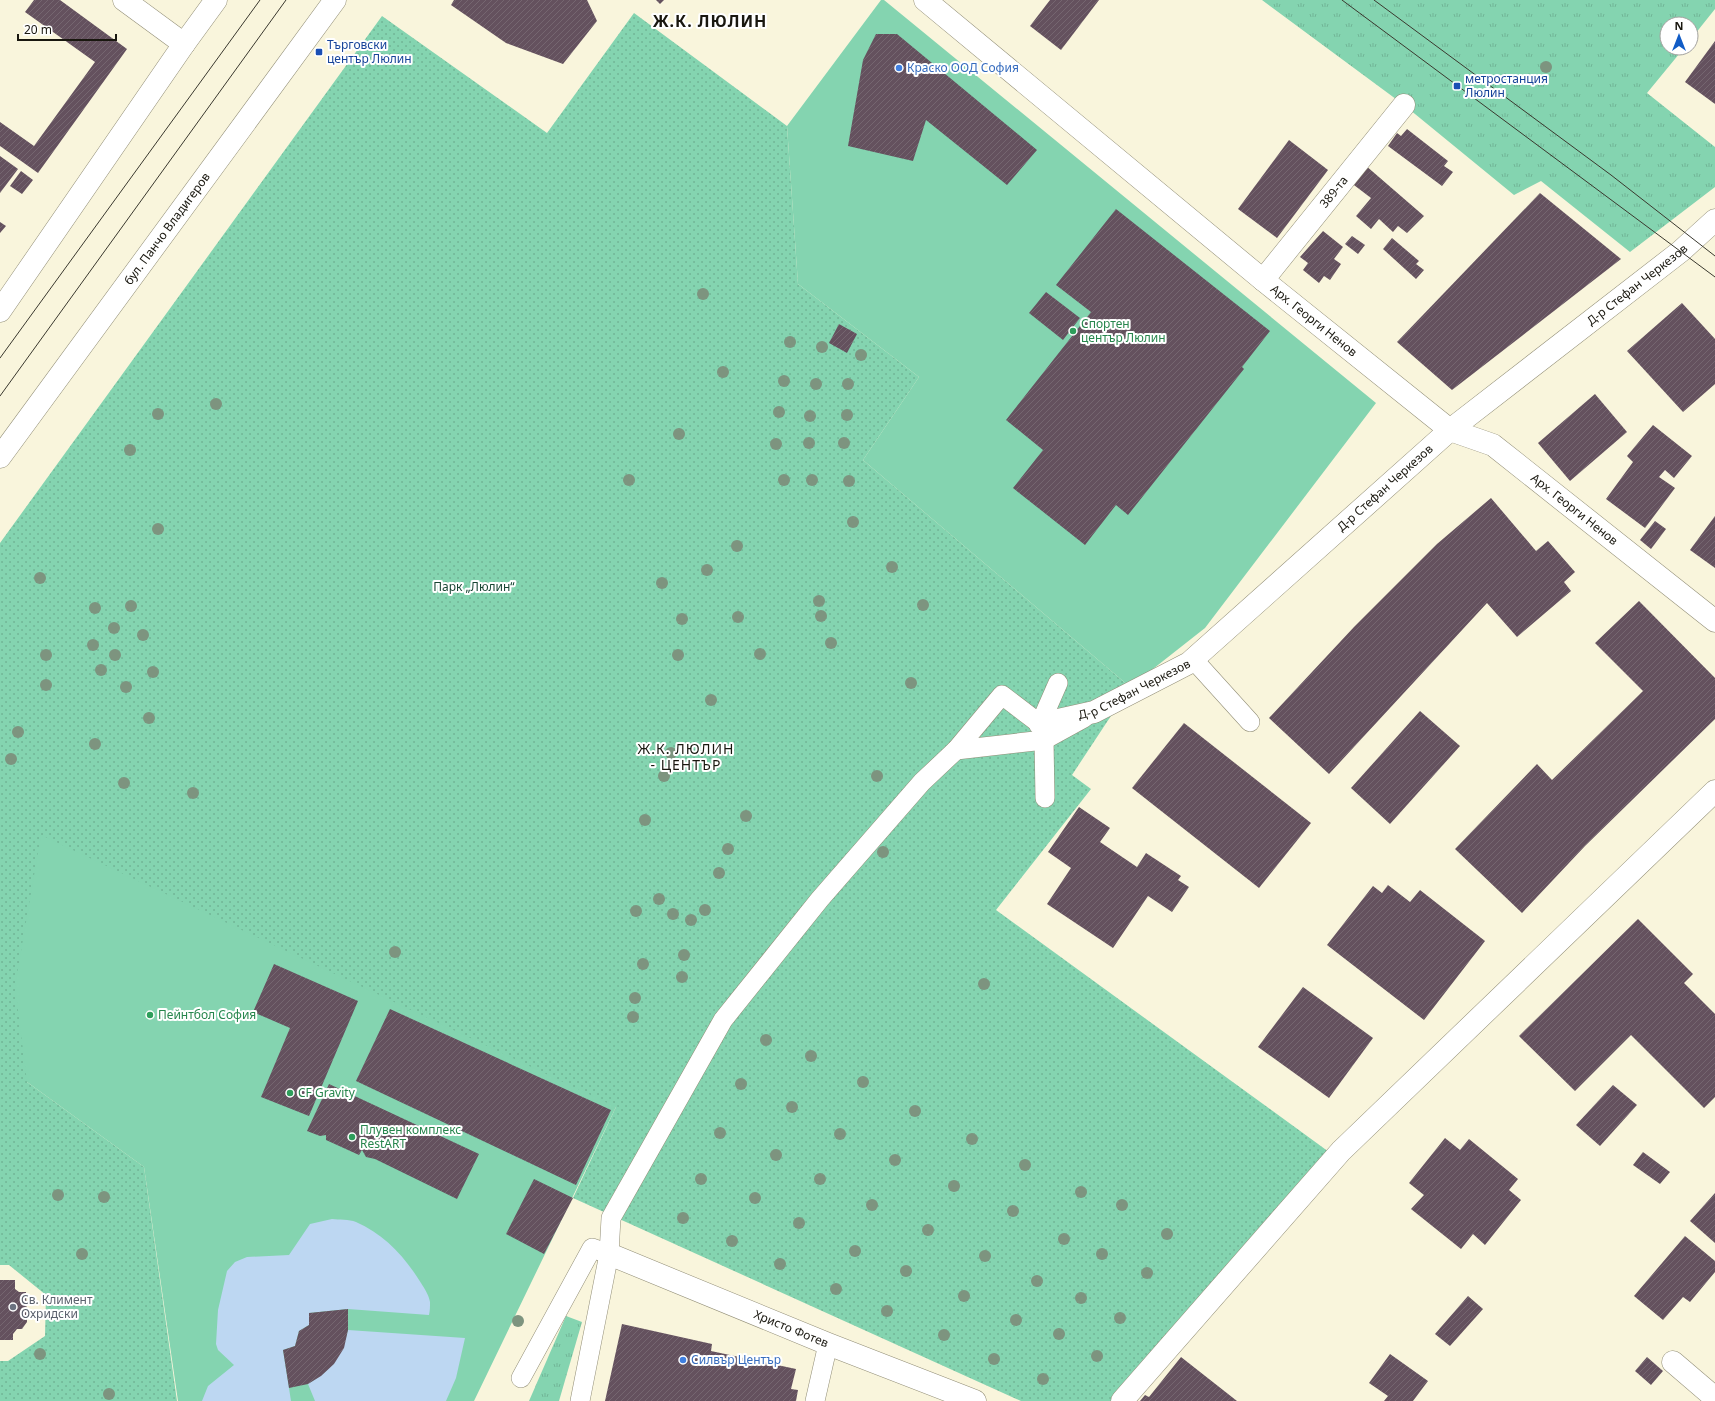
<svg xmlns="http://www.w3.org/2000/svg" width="1715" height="1401" font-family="'Noto Sans',sans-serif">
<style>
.grass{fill:url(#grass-tufts)}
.park{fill:url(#park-dots)}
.pitch{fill:#84d4b0}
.water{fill:#bdd7f2}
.building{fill:url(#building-hatch)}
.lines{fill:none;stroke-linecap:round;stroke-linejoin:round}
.lane-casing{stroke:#928e77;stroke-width:20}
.street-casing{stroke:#928e77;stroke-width:23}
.secondary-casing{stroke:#928e77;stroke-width:23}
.lane{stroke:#fff;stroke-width:19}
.street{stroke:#fff;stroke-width:22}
.secondary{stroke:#fff;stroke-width:22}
.tram{stroke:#3a382e;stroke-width:1}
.tree{fill:#7d947f}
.transit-dot{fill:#1a4fb4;stroke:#fff;stroke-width:1.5}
.shop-dot{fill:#3f7fe0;stroke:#fff;stroke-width:1.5}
.leisure-dot{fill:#2e9e5b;stroke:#fff;stroke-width:1.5}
.worship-dot{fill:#6b7280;stroke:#fff;stroke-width:1.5}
.labels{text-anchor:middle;stroke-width:4;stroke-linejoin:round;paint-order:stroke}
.transit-label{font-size:12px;fill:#164399;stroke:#fff;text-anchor:start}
.shop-label{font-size:12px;fill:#366cbe;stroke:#fff;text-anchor:start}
.street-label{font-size:12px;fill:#19170f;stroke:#fff}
.leisure-label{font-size:12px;fill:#27864d;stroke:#fff;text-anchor:start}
.park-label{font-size:12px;fill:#184533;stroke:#fff}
.worship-label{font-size:12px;fill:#5b616d;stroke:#fff;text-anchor:start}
.quarter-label{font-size:14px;letter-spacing:1px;fill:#19170f;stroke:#fff}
.district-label{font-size:16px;font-weight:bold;letter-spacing:1px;fill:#19170f;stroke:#fff}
</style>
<defs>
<pattern id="grass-tufts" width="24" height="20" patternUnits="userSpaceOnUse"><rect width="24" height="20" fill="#84d4b0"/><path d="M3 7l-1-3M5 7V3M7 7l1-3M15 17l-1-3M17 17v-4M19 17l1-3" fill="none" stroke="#71b596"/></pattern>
<pattern id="park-dots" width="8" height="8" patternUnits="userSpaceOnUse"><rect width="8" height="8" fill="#84d4b0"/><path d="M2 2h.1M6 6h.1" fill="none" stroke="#71b596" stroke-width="1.8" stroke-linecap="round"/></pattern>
<pattern id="building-hatch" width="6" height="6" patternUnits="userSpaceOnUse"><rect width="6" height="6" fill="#64515e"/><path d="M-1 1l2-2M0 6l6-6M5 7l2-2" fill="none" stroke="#756670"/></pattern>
</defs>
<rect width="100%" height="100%" fill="#f9f5dc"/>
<g class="grass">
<path d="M1262 0H1715V9L1691 39V24H1667V48H1684L1647 93 1715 147V187L1630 252 1541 181 1514 195 1404 105Z"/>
<path d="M566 1316 582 1322 559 1401H529Z"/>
</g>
<path class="park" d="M634 13 787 126 798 284 919 377 863 460 1130 687 1072 775 1091 789 996 910 1329 1152 1113 1401H1021L573 1198 616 1107 27 1082 144 1167 177 1401H0V1361H8L45 1336 46 1295 9 1265H0V543L382 16 547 133Z"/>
<g class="pitch">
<path d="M881 0H884L1376 403 1205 628 1130 687 863 460 919 377 798 284 787 126Z"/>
<path d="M41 835 616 1107 474 1401H178L144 1167 27 1082 15 986Z"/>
</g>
<g class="water">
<path d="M332 1219C339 1220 349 1219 356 1222 384 1234 405 1257 421 1283 424 1288 429 1295 430 1302 430 1306 430 1311 429 1315L348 1309 309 1313V1325L299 1331 295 1346 283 1350 291 1401H202L208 1386 234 1365 218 1350 216 1344 218 1310 227 1271 235 1262 247 1257 289 1255 310 1224Z"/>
<path d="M348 1330 465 1338 456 1378 446 1401H315L308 1384C332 1369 341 1358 348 1330Z"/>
</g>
<g class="building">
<path d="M34 0H60L127 49 38 173 0 146V122L34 146 95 62 25 12Z"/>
<path d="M454 0H587L597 21 563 64 506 43 451 5Z"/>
<path d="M656 0H664L660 4Z"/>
<path d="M1050 0H1099L1061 50 1030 26Z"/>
<path d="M876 34H897L1037 150 1007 185 926 120 913 161 848 146 863 60Z"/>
<path d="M1715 41V104L1685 82Z"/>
<path d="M1407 129 1448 161 1444 166 1453 172 1442 186 1388 146 1397 133 1401 136Z"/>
<path d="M1289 140 1328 170 1277 238 1238 209Z"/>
<path d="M0 156 18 169 0 193Z"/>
<path d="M1365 165 1424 216 1407 233 1398 226 1393 232 1379 219 1371 229 1356 216 1371 198 1350 182Z"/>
<path d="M21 171 33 180 22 194 10 186Z"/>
<path d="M1540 193 1621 259 1452 390 1397 342Z"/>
<path d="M1116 209 1270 331 1242 367 1244 369 1128 515 1116 505 1085 545 1013 488 1043 450 1006 420 1091 312 1056 285Z"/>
<path d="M0 222 6 226 0 233Z"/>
<path d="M1323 231 1343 247 1334 259 1341 264 1330 280 1324 276 1319 283 1303 270 1308 263 1300 257Z"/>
<path d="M1352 236 1365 245 1358 254 1345 244Z"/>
<path d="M1392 238 1419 261 1416 264 1424 270 1416 279 1383 249Z"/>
<path d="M1046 292 1080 318 1063 340 1029 313Z"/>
<path d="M1682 303 1715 339V384L1683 412 1627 351Z"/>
<path d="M839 324 857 334 847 353 829 343Z"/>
<path d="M1595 394 1627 432 1570 481 1538 443Z"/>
<path d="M1653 425 1692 456 1674 478 1665 470 1659 477 1675 488 1645 528 1606 499 1633 462 1627 456Z"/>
<path d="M1491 498 1536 551 1548 541 1575 572 1564 582 1571 591 1517 637 1487 603 1329 774 1269 718 1354 627 1437 544Z"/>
<path d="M1715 516V568L1690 550Z"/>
<path d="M1655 521 1666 529 1651 549 1640 540Z"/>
<path d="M1639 601 1715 678V719L1585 846 1522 913 1455 849 1537 764 1552 780 1643 691 1595 643Z"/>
<path d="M1420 711 1460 746 1390 824 1351 788Z"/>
<path d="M1184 723 1311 823 1259 888 1132 788Z"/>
<path d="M1079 807 1110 828 1100 842 1137 867 1146 853 1181 876 1178 880 1189 887 1172 912 1148 896 1113 948 1047 904 1071 868 1048 852Z"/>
<path d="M1388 885 1410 902 1420 890 1485 941 1424 1020 1327 945 1373 886 1382 893Z"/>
<path d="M1638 919 1693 974 1684 983 1715 1014V1097L1704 1108 1631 1035 1575 1091 1519 1036Z"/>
<path d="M274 964 358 1001 309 1116 261 1097 290 1028 253 1012Z"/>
<path d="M1303 987 1373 1038 1329 1098 1258 1047Z"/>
<path d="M390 1009 611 1110 576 1185 356 1081Z"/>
<path d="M329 1084 479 1154 457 1199 375 1159 366 1157 362 1150 359 1155 326 1140V1135L320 1136 307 1131Z"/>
<path d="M1613 1085 1637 1105 1600 1146 1576 1125Z"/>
<path d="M1445 1138 1460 1150 1469 1139 1518 1179 1509 1190 1521 1200 1485 1245 1473 1234 1461 1249 1411 1209 1424 1195 1409 1183Z"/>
<path d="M1643 1152 1670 1172 1660 1184 1633 1165Z"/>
<path d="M534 1179 573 1198 544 1254 506 1234Z"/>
<path d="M1715 1193V1243L1690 1221Z"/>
<path d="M1685 1236 1715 1261V1272L1690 1302 1683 1297 1663 1320 1634 1296Z"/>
<path d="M0 1280H15V1289L19 1292H26L27 1322 22 1329H17L13 1334V1340H0Z"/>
<path d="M1468 1296 1483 1309 1450 1346 1435 1334Z"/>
<path d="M348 1309V1330L344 1348 334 1364 321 1376 308 1384 289 1388 283 1350 295 1346 299 1331 309 1325V1313Z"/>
<path d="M622 1324 712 1344 711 1351 796 1369 791 1389 798 1390 796 1401H605Z"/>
<path d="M1390 1354 1428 1381 1413 1401H1384L1388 1396 1369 1383Z"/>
<path d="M1181 1357 1237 1401H1140L1145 1395 1149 1397Z"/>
<path d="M1647 1357 1663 1371 1651 1385 1635 1371Z"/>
</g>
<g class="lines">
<defs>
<g id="lane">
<path d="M1193 659 1250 722"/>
<path d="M1044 740 1045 798"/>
<path d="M956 750 1044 740 1084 718"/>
<path d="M521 1378 592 1248 609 1254"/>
<path d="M580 1401 609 1254 611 1218 723 1020 820 899 922 782 956 750 1002 695 1040 724 1058 683"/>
<path d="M815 1401 828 1344"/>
</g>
<g id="street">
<path d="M124 0 184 44"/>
<path id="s1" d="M925 0 1263 280 1450 430 1493 445 1715 621"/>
<path id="s2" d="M1263 280 1404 105"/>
<path id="s3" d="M1040 724 1094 712 1189 663 1450 430 1681 251 1715 220"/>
<path id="s4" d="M609 1254 828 1344 975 1401"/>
<path d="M1673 1362 1715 1398"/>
<path d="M1122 1401 1341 1151 1715 791"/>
</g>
<g id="secondary">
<path d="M0 311 184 44 216 0"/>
<path id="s5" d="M0 457 335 0"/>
</g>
</defs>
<use href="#lane" class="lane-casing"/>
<use href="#street" class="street-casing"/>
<use href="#secondary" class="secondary-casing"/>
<use href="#lane" class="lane"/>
<use href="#street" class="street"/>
<use href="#secondary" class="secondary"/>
<g class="tram">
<path d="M1342 0 1715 277"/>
<path d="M1374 0 1611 175 1715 256"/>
<path d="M0 358 260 0"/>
<path d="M0 396 286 0"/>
</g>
</g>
<g class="tree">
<circle cx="1546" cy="67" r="6"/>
<circle cx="703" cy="294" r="6"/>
<circle cx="790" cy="342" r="6"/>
<circle cx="822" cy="347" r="6"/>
<circle cx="861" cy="355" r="6"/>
<circle cx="723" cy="372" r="6"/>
<circle cx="784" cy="381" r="6"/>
<circle cx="816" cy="384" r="6"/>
<circle cx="848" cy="384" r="6"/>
<circle cx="216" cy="404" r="6"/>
<circle cx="779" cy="412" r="6"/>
<circle cx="158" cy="414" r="6"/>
<circle cx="847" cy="415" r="6"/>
<circle cx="810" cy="416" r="6"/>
<circle cx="679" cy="434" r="6"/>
<circle cx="809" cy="443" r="6"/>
<circle cx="844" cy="443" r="6"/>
<circle cx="776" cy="444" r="6"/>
<circle cx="130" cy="450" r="6"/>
<circle cx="629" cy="480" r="6"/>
<circle cx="784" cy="480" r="6"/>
<circle cx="812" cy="480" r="6"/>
<circle cx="849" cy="481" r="6"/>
<circle cx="853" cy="522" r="6"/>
<circle cx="158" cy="529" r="6"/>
<circle cx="737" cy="546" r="6"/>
<circle cx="892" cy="567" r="6"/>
<circle cx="707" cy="570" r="6"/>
<circle cx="40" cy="578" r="6"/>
<circle cx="662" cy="583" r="6"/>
<circle cx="819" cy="601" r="6"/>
<circle cx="923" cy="605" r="6"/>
<circle cx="131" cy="606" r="6"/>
<circle cx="95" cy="608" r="6"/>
<circle cx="821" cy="616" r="6"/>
<circle cx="738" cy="617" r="6"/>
<circle cx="682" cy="619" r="6"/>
<circle cx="114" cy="628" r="6"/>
<circle cx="143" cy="635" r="6"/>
<circle cx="831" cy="643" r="6"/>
<circle cx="93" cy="645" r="6"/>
<circle cx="760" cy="654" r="6"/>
<circle cx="46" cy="655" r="6"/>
<circle cx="115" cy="655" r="6"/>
<circle cx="678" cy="655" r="6"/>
<circle cx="101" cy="670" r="6"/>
<circle cx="153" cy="672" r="6"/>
<circle cx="911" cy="683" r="6"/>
<circle cx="46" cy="685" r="6"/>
<circle cx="126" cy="687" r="6"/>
<circle cx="711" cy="700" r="6"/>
<circle cx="149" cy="718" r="6"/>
<circle cx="18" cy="732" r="6"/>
<circle cx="95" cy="744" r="6"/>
<circle cx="671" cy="753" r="6"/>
<circle cx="11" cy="759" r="6"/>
<circle cx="664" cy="776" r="6"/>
<circle cx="877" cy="776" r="6"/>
<circle cx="124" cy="783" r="6"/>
<circle cx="193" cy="793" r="6"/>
<circle cx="746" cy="816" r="6"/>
<circle cx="645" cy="820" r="6"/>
<circle cx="728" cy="849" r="6"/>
<circle cx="883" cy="852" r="6"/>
<circle cx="719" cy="873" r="6"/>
<circle cx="659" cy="899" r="6"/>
<circle cx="705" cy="910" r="6"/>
<circle cx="636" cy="911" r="6"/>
<circle cx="673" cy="914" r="6"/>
<circle cx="691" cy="920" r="6"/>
<circle cx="395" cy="952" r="6"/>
<circle cx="684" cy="955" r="6"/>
<circle cx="643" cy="964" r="6"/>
<circle cx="682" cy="977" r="6"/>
<circle cx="984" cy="984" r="6"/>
<circle cx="635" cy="998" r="6"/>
<circle cx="633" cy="1017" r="6"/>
<circle cx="766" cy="1040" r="6"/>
<circle cx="811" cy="1056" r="6"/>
<circle cx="863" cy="1082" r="6"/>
<circle cx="741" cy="1084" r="6"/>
<circle cx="792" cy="1107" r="6"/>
<circle cx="915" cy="1111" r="6"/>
<circle cx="720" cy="1133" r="6"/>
<circle cx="840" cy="1134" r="6"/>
<circle cx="972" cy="1139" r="6"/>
<circle cx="776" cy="1155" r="6"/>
<circle cx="895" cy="1160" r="6"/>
<circle cx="1025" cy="1165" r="6"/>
<circle cx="701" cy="1179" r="6"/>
<circle cx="820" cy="1179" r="6"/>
<circle cx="954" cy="1186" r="6"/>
<circle cx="1081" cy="1192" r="6"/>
<circle cx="58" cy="1195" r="6"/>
<circle cx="104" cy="1197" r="6"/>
<circle cx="755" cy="1198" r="6"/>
<circle cx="872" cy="1205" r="6"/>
<circle cx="1122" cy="1205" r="6"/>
<circle cx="1013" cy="1211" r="6"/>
<circle cx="683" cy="1218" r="6"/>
<circle cx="799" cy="1223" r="6"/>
<circle cx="928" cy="1230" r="6"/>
<circle cx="1167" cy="1234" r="6"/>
<circle cx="1064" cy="1239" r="6"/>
<circle cx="732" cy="1241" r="6"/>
<circle cx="855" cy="1251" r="6"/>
<circle cx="82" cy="1254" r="6"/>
<circle cx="1102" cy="1254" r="6"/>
<circle cx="985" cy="1256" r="6"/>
<circle cx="780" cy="1264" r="6"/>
<circle cx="906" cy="1271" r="6"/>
<circle cx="1147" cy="1273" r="6"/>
<circle cx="1037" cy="1281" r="6"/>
<circle cx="836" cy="1289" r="6"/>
<circle cx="964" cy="1296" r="6"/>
<circle cx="1081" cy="1298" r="6"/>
<circle cx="887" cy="1311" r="6"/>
<circle cx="1120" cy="1318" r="6"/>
<circle cx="1016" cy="1320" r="6"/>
<circle cx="518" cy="1321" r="6"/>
<circle cx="1059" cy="1334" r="6"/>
<circle cx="944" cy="1335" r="6"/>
<circle cx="40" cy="1354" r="6"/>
<circle cx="1097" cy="1356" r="6"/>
<circle cx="994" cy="1359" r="6"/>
<circle cx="1043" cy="1379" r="6"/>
<circle cx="109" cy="1394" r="6"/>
</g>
<g class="transit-dot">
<rect x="315" y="48" width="8" height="8" rx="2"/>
<rect x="1453" y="82" width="8" height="8" rx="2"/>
</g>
<g class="shop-dot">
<circle cx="899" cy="68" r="4"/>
<circle cx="683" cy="1360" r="4"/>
</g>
<g class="leisure-dot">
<circle cx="1073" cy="331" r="4"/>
<circle cx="150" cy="1015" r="4"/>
<circle cx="290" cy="1093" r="4"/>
<circle cx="352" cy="1137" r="4"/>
</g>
<circle class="worship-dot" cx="13" cy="1307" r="4"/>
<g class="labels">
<g class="transit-label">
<text x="327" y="49">Търговски<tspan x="327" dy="14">център Люлин</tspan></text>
<text x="1465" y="83">метростанция<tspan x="1465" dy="14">Люлин</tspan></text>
</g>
<g class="shop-label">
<text x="907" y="72">Краско ООД София</text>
<text x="691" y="1364">Силвър Център</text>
</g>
<g class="street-label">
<text dy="4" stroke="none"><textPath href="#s2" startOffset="113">389-та</textPath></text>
<text dy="4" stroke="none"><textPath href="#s5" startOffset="283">бул. Панчо Владигеров</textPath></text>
<text dy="4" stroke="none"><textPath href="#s3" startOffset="749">Д-р Стефан Черкезов</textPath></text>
<text dy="4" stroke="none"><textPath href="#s1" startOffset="504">Арх. Георги Ненов</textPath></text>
<text dy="4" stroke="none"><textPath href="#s3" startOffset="425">Д-р Стефан Черкезов</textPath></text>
<text dy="4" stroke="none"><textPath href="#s1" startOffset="828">Арх. Георги Ненов</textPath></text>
<text dy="4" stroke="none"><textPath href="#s3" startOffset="101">Д-р Стефан Черкезов</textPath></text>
<text dy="4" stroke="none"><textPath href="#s4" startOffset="197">Христо Фотев</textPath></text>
</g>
<g class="leisure-label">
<text x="1081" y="328">Спортен<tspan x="1081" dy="14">център Люлин</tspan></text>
<text x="158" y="1019">Пейнтбол София</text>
<text x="298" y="1097">CF Gravity</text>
<text x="360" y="1134">Плувен комплекс<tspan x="360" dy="14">RestART</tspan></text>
</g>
<g class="park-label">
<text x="474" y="591">Парк „Люлин“</text>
</g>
<g class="worship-label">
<text x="21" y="1304">Св. Климент<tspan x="21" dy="14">Охридски</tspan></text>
</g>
<g class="quarter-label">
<text x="686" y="754">Ж.К. ЛЮЛИН<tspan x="686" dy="16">- ЦЕНТЪР</tspan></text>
</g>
<g class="district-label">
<text x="710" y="27">Ж.К. ЛЮЛИН</text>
</g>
</g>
<g transform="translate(1679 36)"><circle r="19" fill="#ffffff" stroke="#a3a29f"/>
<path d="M0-3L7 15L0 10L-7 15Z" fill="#115cc6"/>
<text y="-6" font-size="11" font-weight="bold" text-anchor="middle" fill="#19170f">N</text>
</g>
<path d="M18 34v6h98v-6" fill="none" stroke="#19170f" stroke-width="2"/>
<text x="24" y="34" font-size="12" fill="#19170f" stroke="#ffffff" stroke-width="3" paint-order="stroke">20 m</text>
</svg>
